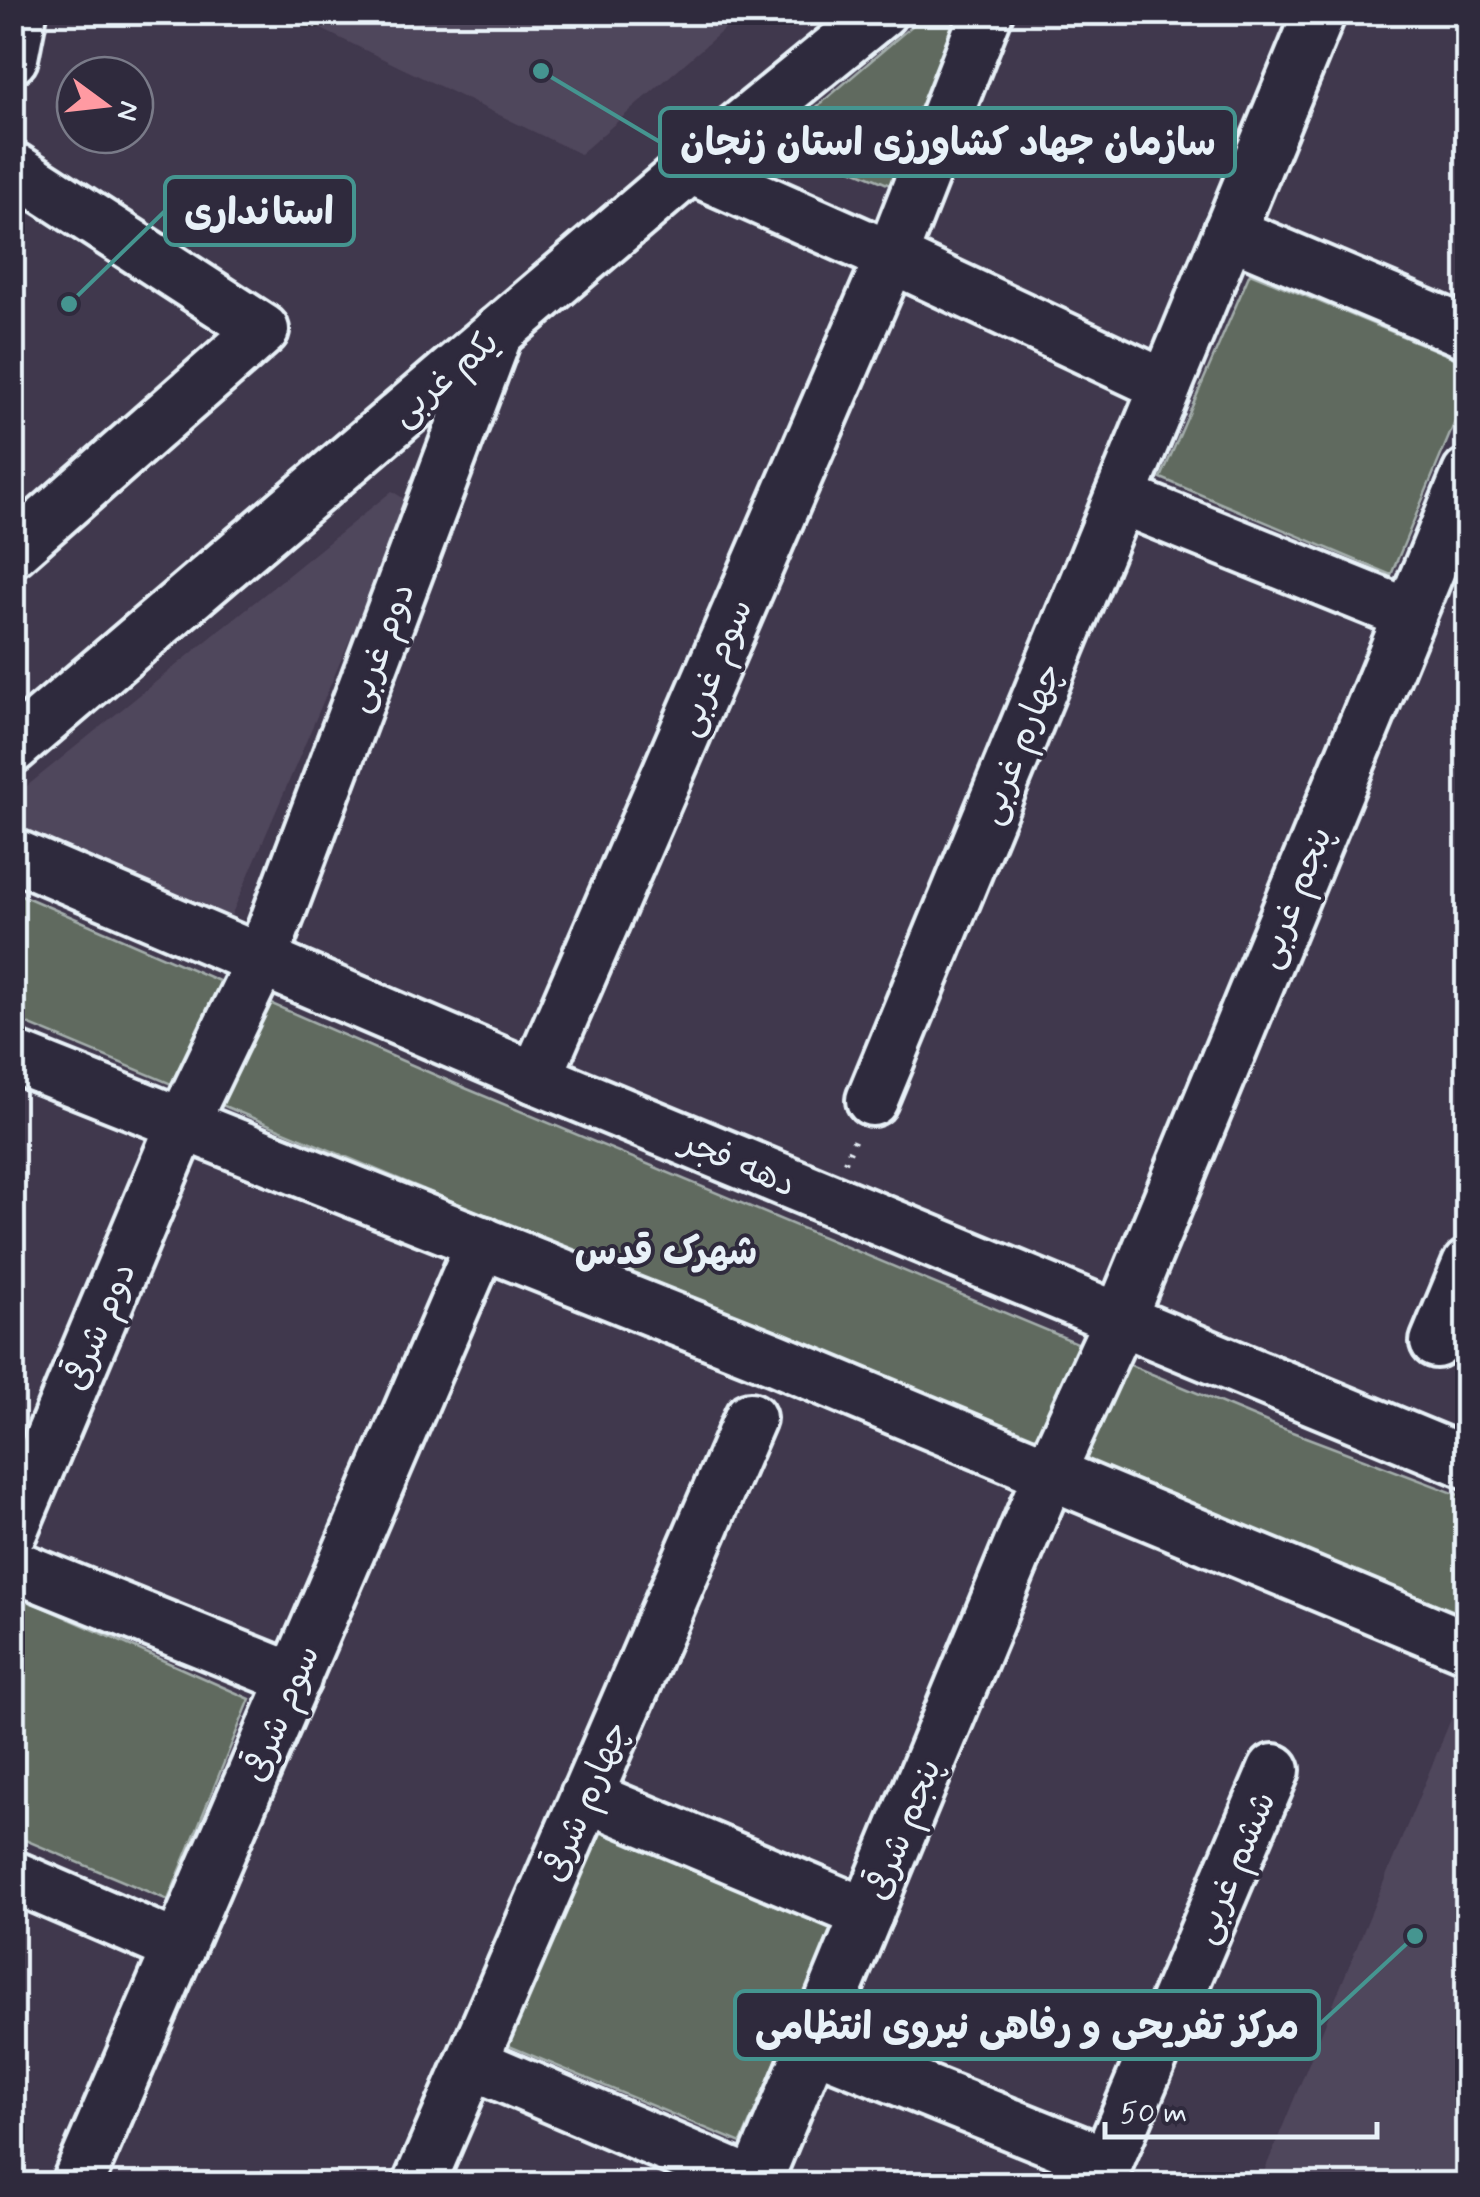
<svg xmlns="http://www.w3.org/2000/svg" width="1480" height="2197" font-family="Mynerve,'Playpen Sans Arabic',sans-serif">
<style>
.built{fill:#4f465b}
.green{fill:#606a5f;stroke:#a4aeac;stroke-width:2.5}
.building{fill:#675873;stroke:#e8f1f8;stroke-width:2.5;filter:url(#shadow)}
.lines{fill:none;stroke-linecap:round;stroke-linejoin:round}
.minor-casing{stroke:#e8f1f8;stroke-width:58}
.path{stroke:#e8f1f8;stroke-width:6;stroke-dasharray:2.5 8;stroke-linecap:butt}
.minor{stroke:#2f2a3d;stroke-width:50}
.labels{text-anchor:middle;stroke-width:8;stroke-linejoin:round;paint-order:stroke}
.street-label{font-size:35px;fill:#e8f1f8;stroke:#2f2a3d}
.neighbourhood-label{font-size:38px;font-weight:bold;fill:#e8f1f8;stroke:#2f2a3d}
.leader{fill:none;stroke:#459590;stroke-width:4}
.callout-dot{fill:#459590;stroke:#2f2a3d;stroke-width:4}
.callout{fill:#2f2a3d;stroke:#459590;stroke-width:4}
.callout-label{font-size:38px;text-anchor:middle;font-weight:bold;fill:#e8f1f8}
</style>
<defs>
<filter id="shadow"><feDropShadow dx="9" dy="9" stdDeviation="0" flood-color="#0009"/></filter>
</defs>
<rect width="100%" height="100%" fill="#40384d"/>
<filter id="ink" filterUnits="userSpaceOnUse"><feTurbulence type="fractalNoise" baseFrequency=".01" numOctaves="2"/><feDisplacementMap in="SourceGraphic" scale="20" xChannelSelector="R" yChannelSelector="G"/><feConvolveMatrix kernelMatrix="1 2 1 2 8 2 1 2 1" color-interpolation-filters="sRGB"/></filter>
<g filter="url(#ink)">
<g class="built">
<path d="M322 12 743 13 580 154 315 26Z"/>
<path d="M392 491 409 502 231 916 13 832 12 798Z"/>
<path d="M1463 1690 1468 1692 1467 2184H1272L1261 2179Z"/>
</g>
<g class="green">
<path d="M927 13H958L890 185 779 139Z"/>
<path d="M1250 273 1467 363V393L1391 575 1161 478Z"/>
<path d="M12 891 465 1088 1279 1427 1467 1498V1616L1001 1430 13 1018Z"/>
<path d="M27 1600 250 1699 168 1900 13 1835V1633Z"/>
<path d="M590 1817 836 1921 741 2143 490 2038Z"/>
</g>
<path class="building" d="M286 12H322L315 26Z"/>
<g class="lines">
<defs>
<g id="minor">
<path d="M12 58 21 12"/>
<path d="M12 167 263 330 12 551"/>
<path d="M690 168 891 257 1166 386"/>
<path d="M1229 232 1468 333"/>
<path d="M1120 498 1410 615"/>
<path d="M12 748 690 168 881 12"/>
<path d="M12 854 536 1078 1468 1463"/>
<path d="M12 1056 775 1359 1468 1647"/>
<path d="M536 1078 891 257 987 12"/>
<path d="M872 1100 1320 12"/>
<path d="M1436 1342 1468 1265"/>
<path d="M12 1530 183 1123 261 961 497 333"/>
<path d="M12 1565 295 1679"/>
<path d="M586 1796 867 1914"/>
<path d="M12 1876 179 1948"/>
<path d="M813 2045 1107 2163"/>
<path d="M472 2063 755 2184"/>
<path d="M77 2184 482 1242"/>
<path d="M419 2184 750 1418"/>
<path d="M755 2184 1049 1474 1119 1321 1468 474"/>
<path d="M1098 2184 1274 1770"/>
</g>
</defs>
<use href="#minor" class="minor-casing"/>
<path class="path" d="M845 1162 856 1136"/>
<use href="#minor" class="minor"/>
</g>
</g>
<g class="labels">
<g class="street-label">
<text transform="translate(444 377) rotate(-40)" y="12">یکم غربی</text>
<text transform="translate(379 647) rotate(-69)" y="12">دوم غربی</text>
<text transform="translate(713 667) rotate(-67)" y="12">سوم غربی</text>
<text transform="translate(1019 743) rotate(-68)" y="12">چهارم غربی</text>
<text transform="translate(1293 897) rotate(-68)" y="12">پنجم غربی</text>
<text transform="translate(739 1162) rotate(23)" y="12">دهه فجر</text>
<text transform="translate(98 1326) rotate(-67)" y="12">دوم شرقی</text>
<text transform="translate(280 1713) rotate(-67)" y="12">سوم شرقی</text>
<text transform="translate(584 1801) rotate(-67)" y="12">چهارم شرقی</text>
<text transform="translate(902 1829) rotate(-68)" y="12">پنجم شرقی</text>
<text transform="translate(1233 1867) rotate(-67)" y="12">ششم غربی</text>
</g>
<g class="neighbourhood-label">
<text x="666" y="1264">شهرک قدس</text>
</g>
</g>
<path class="leader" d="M541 71L660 142M69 304L165 211M1415 1936L1319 2025"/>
<g class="callout-dot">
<circle cx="541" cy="71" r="10"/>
<circle cx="69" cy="304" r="10"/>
<circle cx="1415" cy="1936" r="10"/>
</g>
<g class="callout">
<rect x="660" y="108" width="575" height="68" rx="10"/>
<rect x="165" y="177" width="189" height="68" rx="10"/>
<rect x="735" y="1991" width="584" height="68" rx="10"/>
</g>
<g class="callout-label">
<text x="948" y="155">سازمان جهاد کشاورزی استان زنجان</text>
<text x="259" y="224">استانداری</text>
<text x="1027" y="2039">مرکز تفریحی و رفاهی نیروی انتظامی</text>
</g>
<rect width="1480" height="2197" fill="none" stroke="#2f2a3d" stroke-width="50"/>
<rect x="25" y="25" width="1430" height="2147" fill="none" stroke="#e8f1f8" stroke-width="4" filter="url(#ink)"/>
<g transform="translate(105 105) rotate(105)"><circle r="48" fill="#2f2a3d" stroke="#797a88" stroke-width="2.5"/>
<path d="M0-8L18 38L0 25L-18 38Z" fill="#ff9aa2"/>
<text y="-15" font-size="28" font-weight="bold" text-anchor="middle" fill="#e8f1f8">N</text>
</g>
<path d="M1105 2122v15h272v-15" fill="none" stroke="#e8f1f8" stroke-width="5"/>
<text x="1120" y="2122" font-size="30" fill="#e8f1f8" stroke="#2f2a3d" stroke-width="8" paint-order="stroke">50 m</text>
</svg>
